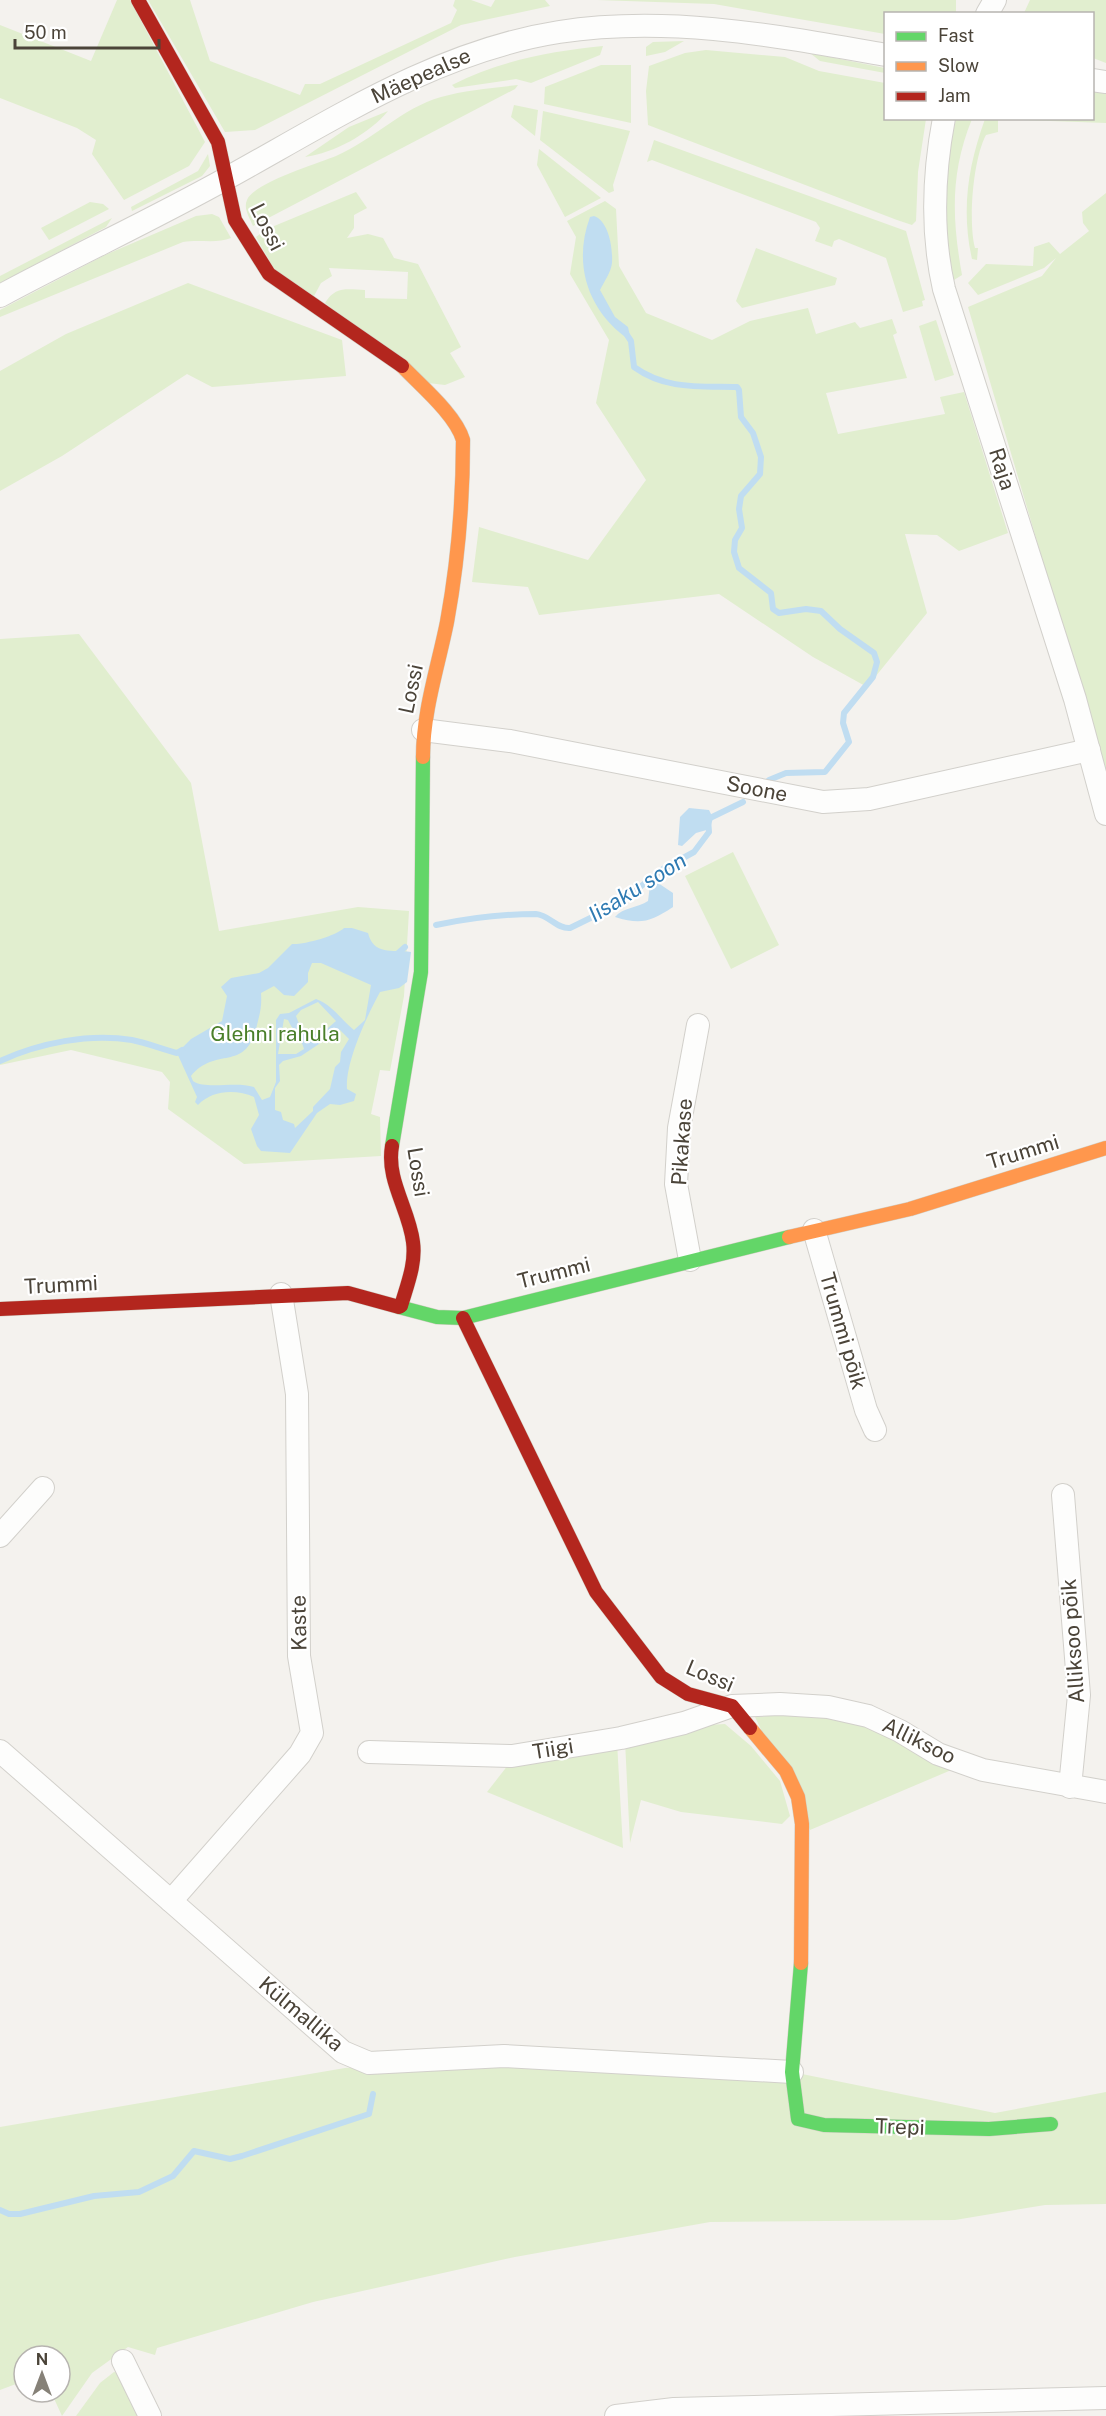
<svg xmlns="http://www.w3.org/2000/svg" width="1106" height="2416" font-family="'Public Sans',sans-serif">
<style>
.green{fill:#e1eecf}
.water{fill:#c0ddf1;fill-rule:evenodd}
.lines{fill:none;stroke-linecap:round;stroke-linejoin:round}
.stream{stroke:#c0ddf1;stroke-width:6}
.street-casing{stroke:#d2d0cb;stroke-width:24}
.fast-casing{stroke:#d3cfc5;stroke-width:15}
.slow-casing{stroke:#d3cfc5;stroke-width:15}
.jam-casing{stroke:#d3cfc5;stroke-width:15}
.street{stroke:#fdfdfc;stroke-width:22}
.fast{stroke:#63d668;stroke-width:14}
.slow{stroke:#ff974d;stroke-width:14}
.jam{stroke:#b3261e;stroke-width:14}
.labels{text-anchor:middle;stroke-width:4.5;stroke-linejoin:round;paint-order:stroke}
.street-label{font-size:21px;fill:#4b4439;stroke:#fff}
.park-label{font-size:21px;fill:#4a7f2a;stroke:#fff}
.water-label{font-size:22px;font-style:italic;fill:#2e7ab2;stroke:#fff}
</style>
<rect width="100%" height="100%" fill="#f4f2ee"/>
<g class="green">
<path d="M117 0H130L205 142 189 166 124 200 92 154 96 140 77 128 0 98V25L91 61Z"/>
<path d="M148 0H190L210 61 300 95 305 84H320L451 23 457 10 453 6 455 0H471L491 7 495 0H545L550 6 461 25 255 130 225 132Z"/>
<path d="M597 0H956V13L886 14 885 34 714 4Z"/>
<path d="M1030 0H1106V63L1093 58 1092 14 1024 13Z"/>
<path d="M684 41 665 52 646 56V47L653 42Z"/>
<path d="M603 46 600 55 531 83 516 79 455 88 452 85C499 61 551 51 603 46Z"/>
<path d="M706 50 785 57 819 71 885 83 886 118 926 119 918 172 916 221 912 225 897 220 648 125 646 91 649 66 685 53Z"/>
<path d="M810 53 885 68V73L820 61Z"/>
<path d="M601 65H631V123L544 104 545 87Z"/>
<path d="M518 85 515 89 253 226C250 218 243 209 247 200 253 183 319 163 336 156 373 140 402 108 441 97 465 90 492 88 518 85Z"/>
<path d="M1093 89 1106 91V123L998 119V132L986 135C973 159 968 222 975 248H978L977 260 972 259C961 210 968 166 985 119L1092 118Z"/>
<path d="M514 105 538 110 535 136 511 117Z"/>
<path d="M388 111C369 134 334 153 305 157L349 127Z"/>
<path d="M543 111 630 131 613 185 614 191 609 193 540 140Z"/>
<path d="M956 119H972C950 173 952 219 962 275L954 280C942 226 944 173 956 119Z"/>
<path d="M654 140 906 231 925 300 922 301 923 306 903 312 886 258 839 239 834 241 832 247 815 241 820 228 816 222 652 160 647 162Z"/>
<path d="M539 149 601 198 565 217 537 165Z"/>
<path d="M208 154 210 166 202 176 132 211 131 207 198 171Z"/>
<path d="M356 192 367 208 354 215V228L347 238 368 234 383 238 394 258 418 264 461 347 450 353 465 377 445 385 428 383 325 303C335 286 347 289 365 290V298L407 299 408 272 329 268 332 276 321 283 314 296 276 272 256 237 267 229Z"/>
<path d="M1106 193V776L968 307 1042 276 1056 258 1044 268 978 295 968 283 986 264 1033 266 1034 247 1049 242 1060 254 1089 231 1083 223 1082 212Z"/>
<path d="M605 201 616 209 619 266 646 313 712 340 750 321 808 308 816 334 855 322 860 328 892 319 897 333 893 335 907 378 826 393 838 434 945 414 940 397 964 392 1008 533 959 551 937 535 905 534 927 613 867 687 813 657 719 594 539 615 528 587 472 582 479 527 588 560 646 480 596 403 609 340 570 274 576 237 567 221Z"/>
<path d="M90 202 103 204 109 209 49 240 41 228Z"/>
<path d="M212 214 219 217 231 238C217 244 199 239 183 242L0 317V310L105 255 196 216Z"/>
<path d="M112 218 106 227 0 283V276Z"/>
<path d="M756 248 837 278 835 285 742 308 736 301Z"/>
<path d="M188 283 342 340 346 376 212 387 187 374 62 456 0 491V371L66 334Z"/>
<path d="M936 320 954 375 935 381 919 326Z"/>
<path d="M79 634 191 783 219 931 358 907 409 911 404 996 390 1071 380 1070 371 1114 380 1117 381 1156 244 1164 168 1109 170 1082 162 1072 71 1050 0 1065V639Z"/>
<path d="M733 852 779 945 731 969 685 876Z"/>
<path d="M784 1715 861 1720 956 1768 810 1830 755 1717Z"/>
<path d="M725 1724 751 1746 780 1781 790 1816 782 1824 681 1812 641 1800 630 1843 625 1741 691 1726Z"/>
<path d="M617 1742 623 1848 487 1792 512 1760Z"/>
<path d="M504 2056 792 2072 995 2113 1106 2092V2204L1045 2205 955 2220 710 2222 515 2257 313 2302 157 2348 155 2355 128 2347 92 2373 62 2416 51 2392H60V2356H24V2381L0 2390V2127L345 2068Z"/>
<path d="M114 2372 120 2373 143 2416H76L100 2383Z"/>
</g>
<g class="water">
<path d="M594 216C609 221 613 249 612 263 611 272 604 282 600 290L615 317 628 327 631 341C589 313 572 266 590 217Z"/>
<path d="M689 808 709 810 713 818 710 829 696 833 682 846 678 845 680 817Z"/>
<path d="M655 881 673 893V907C650 922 641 925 615 917 623 907 638 908 648 901L650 885Z"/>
<path d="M344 928H352L368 933C374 956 392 949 411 952L407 982 399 988 380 992C368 1014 345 1062 347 1089L356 1094 354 1101 340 1105 330 1104 317 1113 290 1153 261 1151 257 1146 251 1129 259 1115 254 1097C236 1089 212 1090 198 1105L195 1102 197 1097 177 1053 191 1039 222 1021 227 996 221 987 231 978 259 973 268 968 292 944C303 945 336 936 344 928ZM312 963H321L371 985 365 1020 354 1030C340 1019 334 1006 316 999L289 1013 280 1014 276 1020V1082L270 1097 262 1100 254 1087C235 1081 206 1090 193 1081L191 1076C217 1045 246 1074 257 1025 260 1013 262 1006 261 993L274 986 284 995 294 996 308 982V973ZM318 1002 336 1021 320 1035 302 1032 296 1016 301 1010ZM284 1019 288 1020C293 1031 301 1038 304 1049L296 1054H278ZM340 1030 349 1039 341 1052 340 1062 335 1067 330 1089 313 1107V1111L295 1128 294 1124 283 1120 281 1112 275 1110V1088L280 1081 279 1065 283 1061 301 1056Z"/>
</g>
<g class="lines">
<g class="stream">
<path d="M627 335 631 341 634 367C666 390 699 386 737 387L739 390 741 417 753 433 761 457 760 474 741 496 739 509 742 528 735 540 734 552 739 568 771 593 773 609 779 613 806 609 821 611 840 629 874 653 877 662 873 677 844 713 843 723 849 742 825 772 786 773 769 780"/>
<path d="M436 925C469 918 503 914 536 914 549 915 557 929 570 928L617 905 663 869 694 852 709 832 708 819 743 802"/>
<path d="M396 955 405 947"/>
<path d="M0 1061C39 1043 89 1033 132 1040 147 1043 162 1049 177 1053L182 1050"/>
<path d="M0 2210 9 2214H20L94 2196 139 2192 173 2176 194 2151 230 2159 242 2156 369 2114 373 2094"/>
</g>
<defs>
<g id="street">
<path d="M987 14 995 0"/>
<path d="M1092 80 1106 82"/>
<path d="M944 118C933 176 931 232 944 289L1075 699 1106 814"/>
<path d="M0 296C76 255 154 219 229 177 334 119 438 51 559 32 669 15 777 36 886 55"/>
<path d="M423 730 510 741 823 802 869 799 1089 750"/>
<path d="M814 1230 866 1410 875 1430"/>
<path d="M690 1260 676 1184 679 1128 698 1025"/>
<path d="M1063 1495 1079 1695 1070 1787"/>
<path d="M0 1536 43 1488"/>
<path d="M0 1751 343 2052 369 2063 504 2056 792 2072"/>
<path d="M369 1752 512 1756 621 1738 684 1723 732 1706 780 1704 828 1707 868 1716 900 1731 938 1754 983 1770 1106 1792"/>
<path d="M171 1901 300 1754 312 1733 299 1656 297 1394 281 1294"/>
<path d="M123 2361 150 2416"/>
<path d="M616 2416 674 2409 1106 2398"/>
</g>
<g id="fast">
<path d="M392 1146 421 972 423 757"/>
<path d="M399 1307 437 1317 463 1318 789 1237"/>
<path d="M801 1963 792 2072 798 2119 824 2125 989 2129 1051 2124"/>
</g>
<g id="slow">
<path d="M402 366C420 385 456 415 463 440 463 501 458 562 447 622 438 667 423 711 423 757"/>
<path d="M789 1237 910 1209 1106 1148"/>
<path d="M750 1728 786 1771 798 1797 802 1824 801 1963"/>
</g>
<g id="jam">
<path d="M138 0 218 142 235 220 269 274 402 366"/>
<path d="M392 1146C386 1180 409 1209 413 1242 416 1264 407 1285 401 1306"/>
<path d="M0 1309 348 1293 399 1307"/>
<path d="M463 1318 596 1592 661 1677 688 1694 732 1706 750 1728"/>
</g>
</defs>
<use href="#street" class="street-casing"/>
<use href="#fast" class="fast-casing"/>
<use href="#slow" class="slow-casing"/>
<use href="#jam" class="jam-casing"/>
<use href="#street" class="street"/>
<use href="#fast" class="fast"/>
<use href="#slow" class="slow"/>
<use href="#jam" class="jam"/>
</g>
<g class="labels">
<g class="street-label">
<text transform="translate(421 76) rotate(-24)" y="7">Mäepealse</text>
<text transform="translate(267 227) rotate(63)" y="7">Lossi</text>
<text transform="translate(1002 469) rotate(72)" y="7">Raja</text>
<text transform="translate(411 689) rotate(-78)" y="7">Lossi</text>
<text transform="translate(757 789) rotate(11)" y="7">Soone</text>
<text transform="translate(682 1142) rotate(-86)" y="7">Pikakase</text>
<text transform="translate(1023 1152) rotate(-17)" y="7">Trummi</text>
<text transform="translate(418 1172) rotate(81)" y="7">Lossi</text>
<text transform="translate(554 1273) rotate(-14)" y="7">Trummi</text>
<text transform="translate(61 1285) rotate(-3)" y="7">Trummi</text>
<text transform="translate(843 1331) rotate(74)" y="7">Trummi põik</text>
<text transform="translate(299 1623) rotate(-91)" y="7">Kaste</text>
<text transform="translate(1073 1641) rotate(-94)" y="7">Alliksoo põik</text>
<text transform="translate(710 1676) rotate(23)" y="7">Lossi</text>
<text transform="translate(919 1741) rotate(26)" y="7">Alliksoo</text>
<text transform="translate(553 1749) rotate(-9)" y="7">Tiigi</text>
<text transform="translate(301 2014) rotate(40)" y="7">Külmallika</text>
<text transform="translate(900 2127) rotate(2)" y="7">Trepi</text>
</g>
<g class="park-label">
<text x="275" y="1041">Glehni rahula</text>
</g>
<g class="water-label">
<text transform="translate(637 887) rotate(-32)" y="8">Iisaku soon</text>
</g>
</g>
<rect x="884" y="12" width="210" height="108" fill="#ffffff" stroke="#b7b4b0" stroke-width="1.5"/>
<rect x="896" y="32" width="30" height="9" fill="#63d668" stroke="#b7b4b0" stroke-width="1.5"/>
<text x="938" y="42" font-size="18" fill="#4b4439">Fast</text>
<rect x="896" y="62" width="30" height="9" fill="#ff974d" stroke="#b7b4b0" stroke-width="1.5"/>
<text x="938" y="72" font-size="18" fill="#4b4439">Slow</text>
<rect x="896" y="92" width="30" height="9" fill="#b3261e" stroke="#b7b4b0" stroke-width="1.5"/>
<text x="938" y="102" font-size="18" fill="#4b4439">Jam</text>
<g transform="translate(42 2374)"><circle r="28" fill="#ffffff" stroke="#b7b4b0" stroke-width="1.5"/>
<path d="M0-4.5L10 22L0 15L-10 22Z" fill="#868178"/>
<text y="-9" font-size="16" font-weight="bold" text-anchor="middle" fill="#4b4439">N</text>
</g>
<path d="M15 39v9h144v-9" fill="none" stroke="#4b4439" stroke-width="3"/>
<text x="24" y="39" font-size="18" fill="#4b4439" stroke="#ffffff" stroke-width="4.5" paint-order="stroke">50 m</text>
</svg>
